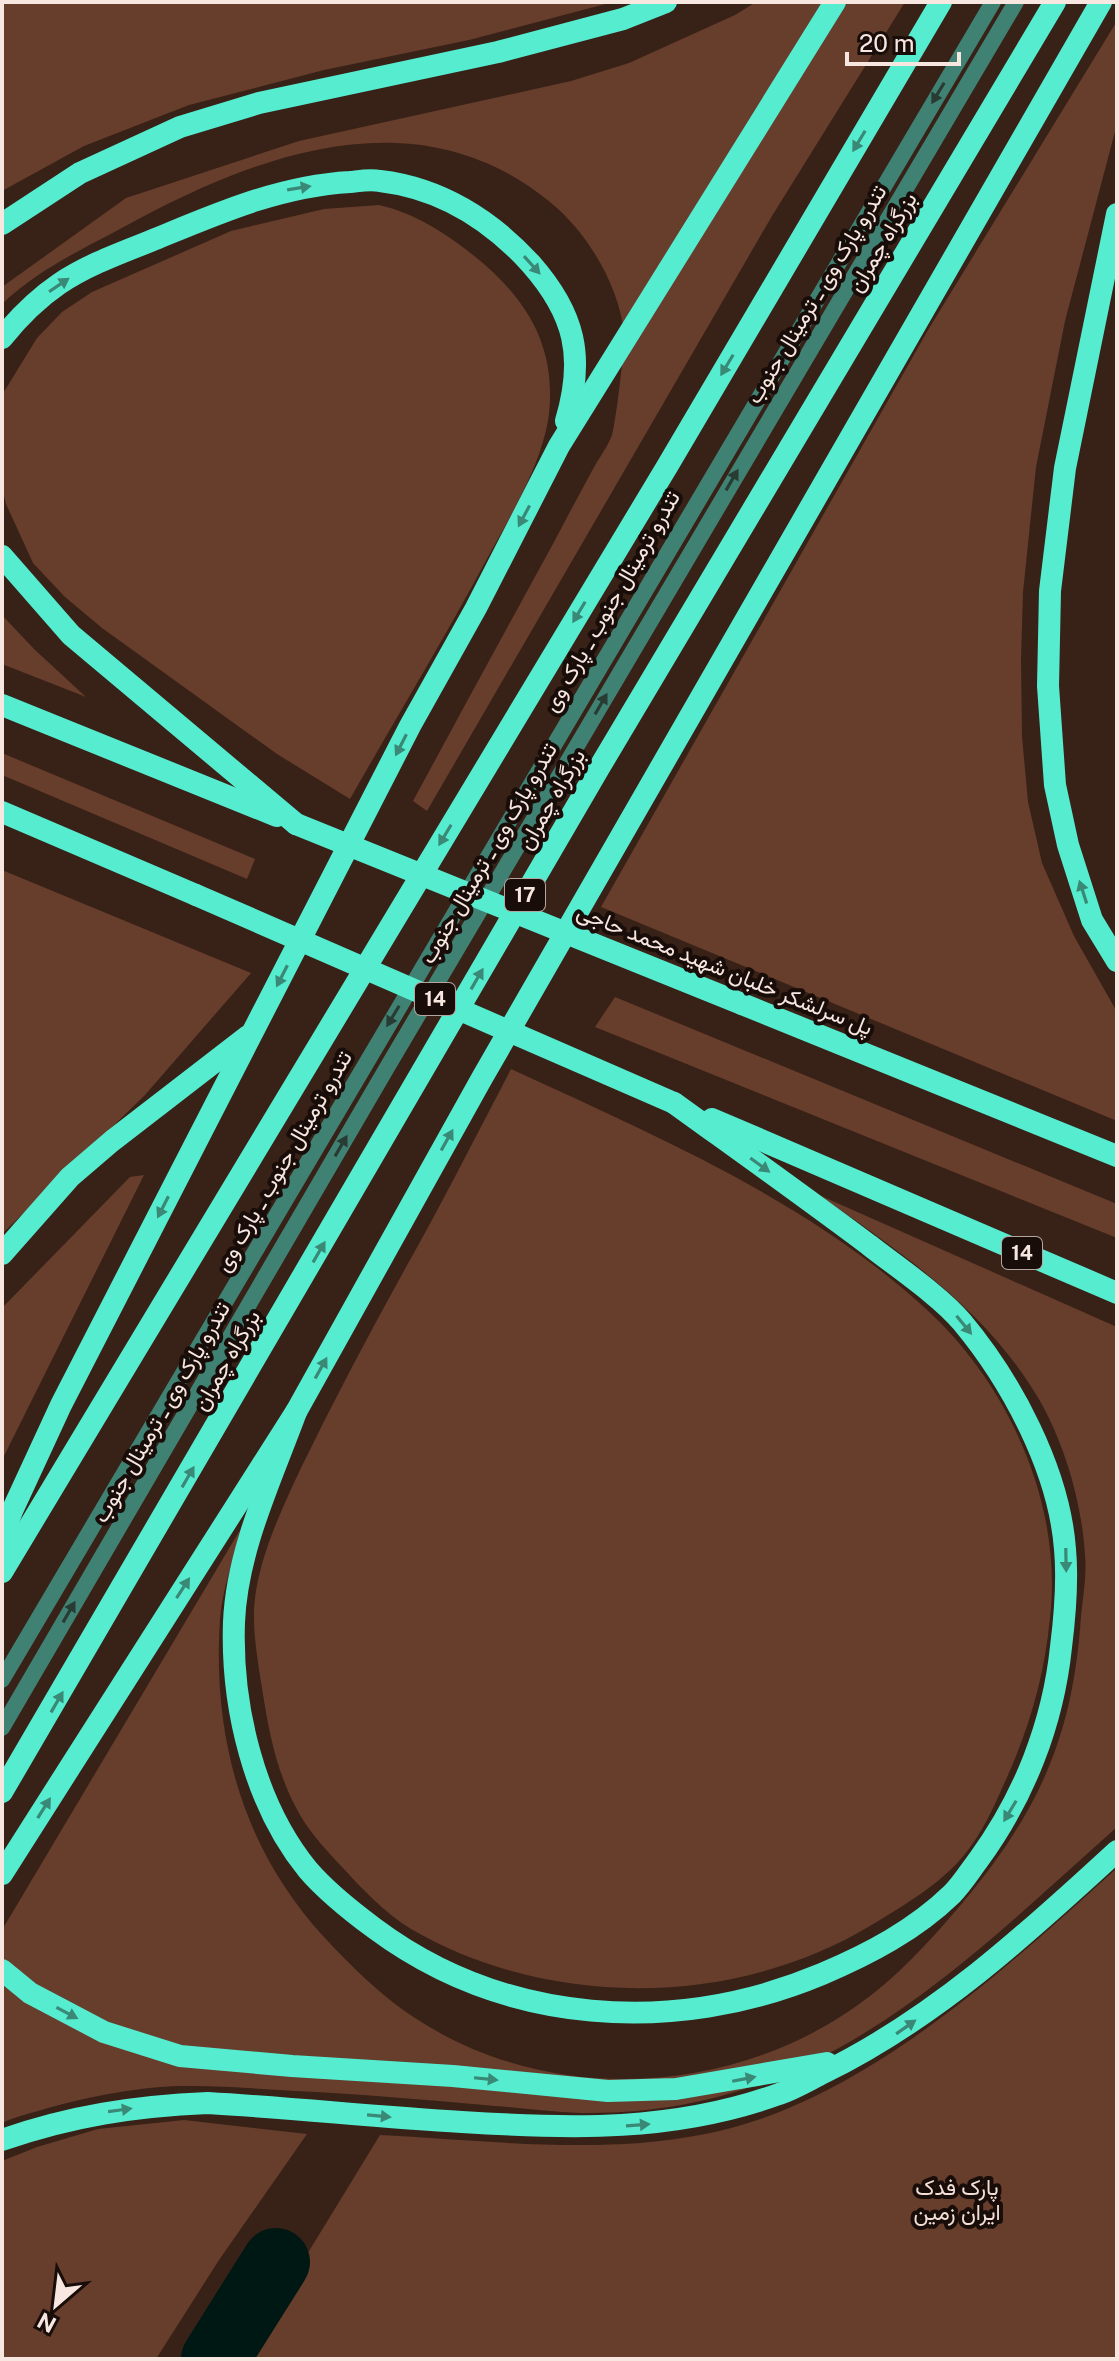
<svg xmlns="http://www.w3.org/2000/svg" width="1119" height="2361" font-family="'Public Sans',Vazirmatn,sans-serif">
<style>
.green{fill:#673d2c}
.lines{fill:none;stroke-linecap:round;stroke-linejoin:round}
.river{stroke:#001813;stroke-width:68}
.service{stroke:#3f8274;stroke-width:16}
.trunk{stroke:#56ecd0;stroke-width:22}
.trunk-bridge{stroke:#56ecd0;stroke-width:22}
.oneway{fill:#283c34}
.oneway2{fill:#3a8876}
.labels{text-anchor:middle;stroke-width:8;stroke-linejoin:round;paint-order:stroke}
.shield{fill:#180d09;stroke:#b5a6a0;stroke-width:2}
.shield-label{font-size:20px;font-weight:bold;fill:#f8e7e1}
.street-label{font-size:22px;fill:#f8e7e1;stroke:#180d09}
.park-label{font-size:22px;fill:#f4dfd7;stroke:#180d09}
</style>
<rect width="100%" height="100%" fill="#382117"/>
<g class="green">
<path d="M2 2H613L469 40 324 70 189 105 84 146 2 191Z"/>
<path d="M756 2H905L772 216 427 811 413 801C460 714 507 628 554 542 567 517 580 493 593 469 599 458 608 446 612 435 616 421 625 347 624 333 619 285 587 232 550 202 416 92 254 155 120 229 77 252 38 270 2 304V287L126 198 299 141 571 81 629 63 735 15Z"/>
<path d="M1117 21V124L1065 321 1036 467 1023 592 1021 659 1022 736 1028 802 1042 863 1074 936 1117 1012V1121L601 907 928 330Z"/>
<path d="M379 205C419 214 453 238 484 264 526 301 552 342 550 400 549 453 513 511 488 557 444 639 396 718 350 799L277 754 102 628 65 597 33 563 6 504 2 487V395L37 338 62 312 92 292 231 231 324 209Z"/>
<path d="M2 615 34 649 86 697 2 664Z"/>
<path d="M2 753 255 859 247 879 2 775Z"/>
<path d="M2 870 251 973 145 1095 2 1234Z"/>
<path d="M615 997 1117 1204V1238L595 1027Z"/>
<path d="M511 1069C654 1135 807 1200 925 1308 1009 1384 1063 1505 1050 1618 1044 1679 1029 1729 1004 1784 993 1809 982 1833 965 1854 941 1884 903 1906 870 1926 733 2008 549 2009 411 1929 385 1913 362 1889 342 1867 327 1851 311 1834 300 1815 277 1775 269 1733 262 1688 258 1663 253 1634 254 1609 257 1561 280 1513 300 1470 333 1402 368 1336 405 1269 442 1203 476 1136 511 1069Z"/>
<path d="M144 1175 2 1460V1308L130 1177Z"/>
<path d="M819 1195 1117 1327V1827C954 1972 816 2117 580 2113 552 2112 523 2108 495 2106 428 2100 362 2094 295 2091 261 2089 226 2086 192 2086 147 2085 91 2096 48 2108 33 2113 16 2116 2 2123V1930L240 1530C234 1559 222 1590 220 1619 212 1738 243 1849 324 1937 352 1967 381 1996 415 2018 547 2105 727 2097 855 2007 896 1979 932 1939 964 1901 1040 1809 1073 1736 1081 1616 1083 1596 1087 1575 1085 1555 1082 1504 1065 1445 1040 1401 988 1311 902 1253 819 1195Z"/>
<path d="M1117 1868V2359H243L380 2135C485 2140 595 2155 700 2135 857 2107 1002 1972 1117 1868Z"/>
<path d="M184 2120 307 2134 219 2260 156 2359H2V2161L37 2147 98 2129Z"/>
</g>
<g class="lines">
<path class="river" d="M215 2359 276 2262"/>
<g class="service">
<path d="M2 1680C334 1122 660 560 993 2"/>
<path d="M2 1728 385 1071 1016 2"/>
</g>
<g class="trunk">
<path d="M1117 214 1065 468 1050 591 1048 686 1055 785 1068 845 1092 920 1117 961"/>
<path d="M2 224 80 173 180 127 259 103 498 52 623 19 666 2"/>
<path d="M2 338C19 317 37 299 59 284 88 264 126 251 158 238 221 212 281 186 350 182 360 181 370 179 380 181 440 188 491 220 531 264 575 314 585 357 566 421"/>
<path d="M2 556 71 635 296 824"/>
<path d="M2 705 277 816"/>
<path d="M2 812 196 895"/>
<path d="M742 1004 1117 1156"/>
<path d="M712 1119 1117 1293"/>
<path d="M2 1254 70 1177 112 1141 248 1036"/>
<path d="M296 1412C271 1480 237 1550 234 1622 231 1706 254 1804 308 1870 327 1892 351 1911 374 1928 504 2025 674 2036 822 1974 869 1954 915 1930 952 1894 962 1884 970 1871 979 1859 1024 1797 1053 1724 1061 1647 1065 1615 1068 1581 1065 1549 1059 1470 1012 1382 962 1322 939 1295 897 1267 869 1245 805 1197 739 1150 674 1103"/>
<path d="M2 1538 12 1511 61 1405 410 726 476 608 559 446 835 2"/>
<path d="M2 1572 668 465 941 2"/>
<path d="M2 1792 599 768 1055 2"/>
<path d="M2 1874 296 1412 482 1078 1101 2"/>
<path d="M2 1970 30 1993 104 2032 180 2056 292 2066 453 2076 608 2091 676 2089 827 2063"/>
<path d="M2 2140C70 2116 136 2106 208 2103 293 2108 377 2117 462 2122 571 2129 674 2132 779 2094 794 2089 809 2080 823 2073 934 2019 1027 1934 1117 1851"/>
</g>
<g class="trunk-bridge">
<path d="M296 824 742 1004"/>
<path d="M196 895 674 1103"/>
</g>
</g>
<defs><path id="oneway-solid" d="M-6-.8H1V-3.2L6.5 0L1 3.2V.8H-6Z" transform="scale(2)"/></defs>
<g class="oneway">
<use href="#oneway-solid" transform="translate(938 93) rotate(121)"/>
<use href="#oneway-solid" transform="translate(732 480) rotate(-60)"/>
<use href="#oneway-solid" transform="translate(601 704) rotate(-60)"/>
<use href="#oneway-solid" transform="translate(393 1016) rotate(121)"/>
<use href="#oneway-solid" transform="translate(341 1146) rotate(-60)"/>
<use href="#oneway-solid" transform="translate(69 1612) rotate(-60)"/>
</g>
<g class="oneway2">
<use href="#oneway-solid" transform="translate(859 141) rotate(121)"/>
<use href="#oneway-solid" transform="translate(299 188) rotate(-9)"/>
<use href="#oneway-solid" transform="translate(532 265) rotate(48)"/>
<use href="#oneway-solid" transform="translate(59 285) rotate(-34)"/>
<use href="#oneway-solid" transform="translate(727 365) rotate(121)"/>
<use href="#oneway-solid" transform="translate(524 516) rotate(118)"/>
<use href="#oneway-solid" transform="translate(579 612) rotate(121)"/>
<use href="#oneway-solid" transform="translate(401 745) rotate(117)"/>
<use href="#oneway-solid" transform="translate(445 835) rotate(121)"/>
<use href="#oneway-solid" transform="translate(1083 892) rotate(-108)"/>
<use href="#oneway-solid" transform="translate(282 976) rotate(117)"/>
<use href="#oneway-solid" transform="translate(477 979) rotate(-60)"/>
<use href="#oneway-solid" transform="translate(447 1140) rotate(-61)"/>
<use href="#oneway-solid" transform="translate(760 1165) rotate(36)"/>
<use href="#oneway-solid" transform="translate(163 1207) rotate(117)"/>
<use href="#oneway-solid" transform="translate(319 1252) rotate(-60)"/>
<use href="#oneway-solid" transform="translate(964 1325) rotate(51)"/>
<use href="#oneway-solid" transform="translate(321 1368) rotate(-61)"/>
<use href="#oneway-solid" transform="translate(188 1477) rotate(-60)"/>
<use href="#oneway-solid" transform="translate(1066 1560) rotate(89)"/>
<use href="#oneway-solid" transform="translate(183 1588) rotate(-57)"/>
<use href="#oneway-solid" transform="translate(57 1702) rotate(-60)"/>
<use href="#oneway-solid" transform="translate(44 1808) rotate(-58)"/>
<use href="#oneway-solid" transform="translate(1010 1811) rotate(121)"/>
<use href="#oneway-solid" transform="translate(67 2013) rotate(28)"/>
<use href="#oneway-solid" transform="translate(906 2027) rotate(-35)"/>
<use href="#oneway-solid" transform="translate(486 2079) rotate(6)"/>
<use href="#oneway-solid" transform="translate(744 2079) rotate(-11)"/>
<use href="#oneway-solid" transform="translate(120 2110) rotate(-8)"/>
<use href="#oneway-solid" transform="translate(379 2116) rotate(5)"/>
<use href="#oneway-solid" transform="translate(638 2125) rotate(-4)"/>
</g>
<g class="labels">
<g class="shield">
<rect x="505" y="879" width="40" height="32" rx="6"/>
<rect x="415" y="983" width="40" height="32" rx="6"/>
<rect x="1002" y="1237" width="40" height="32" rx="6"/>
</g>
<g class="shield-label">
<text x="525" y="902">17</text>
<text x="435" y="1006">14</text>
<text x="1022" y="1260">14</text>
</g>
<g class="street-label">
<text transform="translate(882 242) rotate(-59)" y="8">بزرگراه چمران</text>
<text transform="translate(816 294) rotate(-59)" y="8">تندرو پارک وی ـ ترمینال جنوب</text>
<text transform="translate(611 601) rotate(-60)" y="8">تندرو ترمینال جنوب ـ پارک وی</text>
<text transform="translate(551 799) rotate(-60)" y="8">بزرگراه چمران</text>
<text transform="translate(488 853) rotate(-60)" y="8">تندرو پارک وی ـ ترمینال جنوب</text>
<text transform="translate(725 969) rotate(22)" y="8">پل سرلشکر خلبان شهید محمد حاجی</text>
<text transform="translate(283 1161) rotate(-60)" y="8">تندرو ترمینال جنوب ـ پارک وی</text>
<text transform="translate(226 1360) rotate(-60)" y="8">بزرگراه چمران</text>
<text transform="translate(161 1412) rotate(-60)" y="8">تندرو پارک وی ـ ترمینال جنوب</text>
</g>
<g class="park-label">
<text x="957" y="2195">پارک فدک<tspan x="957" dy="25">ایران زمین</tspan></text>
</g>
</g>
<rect width="1119" height="2361" fill="none" stroke="#f8e7e1" stroke-width="8"/>
<g transform="translate(56 2305) rotate(208)" stroke="#180d09" stroke-width="6" paint-order="stroke">
<path d="M0-6L14 30L0 20L-14 30Z" fill="#f8e7e1"/>
<text y="-12" font-size="22" font-weight="bold" text-anchor="middle" fill="#f8e7e1">N</text>
</g>
<path d="M847 52v12h112v-12" fill="none" stroke="#f8e7e1" stroke-width="4"/>
<text x="859" y="52" font-size="24" fill="#f8e7e1" stroke="#180d09" stroke-width="6" paint-order="stroke">20 m</text>
</svg>
